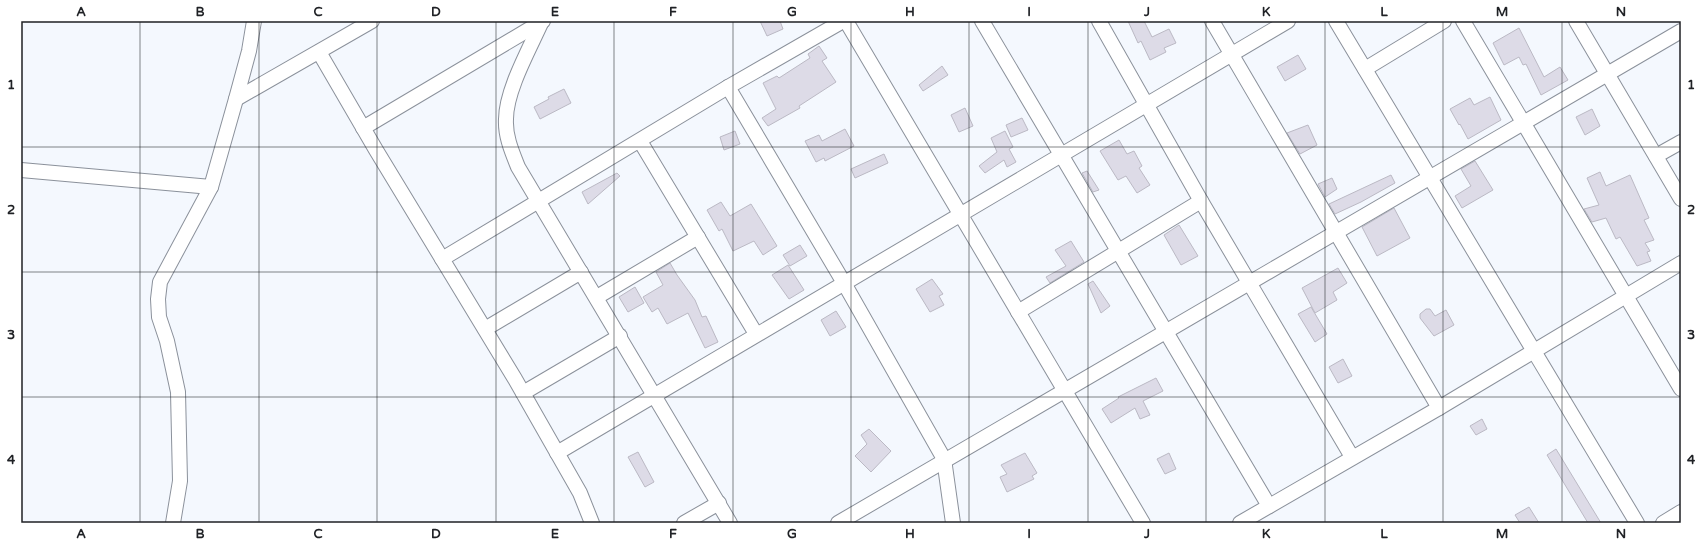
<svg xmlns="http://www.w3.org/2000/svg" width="1702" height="544" font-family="'Varela Round',sans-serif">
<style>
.building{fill:#dddbe7;stroke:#bbb9c4}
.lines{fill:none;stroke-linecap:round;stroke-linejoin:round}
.minor-casing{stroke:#8b919b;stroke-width:16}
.minor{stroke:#fff;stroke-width:14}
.grid{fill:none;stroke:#1f2125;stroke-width:1;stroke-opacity:0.55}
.neatline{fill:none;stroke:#1f2125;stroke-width:1.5}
.grid-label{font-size:13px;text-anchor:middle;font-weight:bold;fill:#1f2125}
</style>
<rect width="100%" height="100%" fill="#f4f8fe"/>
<g class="building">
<path d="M760 21H780L783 29 767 36Z"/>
<path d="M1128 21H1144L1152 37 1169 29 1176 43 1164 48 1166 52 1150 60 1141 41 1138 43Z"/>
<path d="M1519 28 1544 77 1560 67 1568 80 1541 95 1526 64 1523 65 1519 57 1504 65 1493 43Z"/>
<path d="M819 46 827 58 822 61 836 82 799 106 800 108 768 126 762 118 776 109 763 83 777 76 779 78 810 58 808 54Z"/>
<path d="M1298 55 1306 69 1285 81 1277 67Z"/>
<path d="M942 66 948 75 923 91 919 85Z"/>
<path d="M564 89 571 103 540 119 534 107 549 99 548 97Z"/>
<path d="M1490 97 1501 120 1468 139 1460 124 1459 125 1450 109 1470 98 1474 105Z"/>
<path d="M965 108 973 126 959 132 951 115Z"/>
<path d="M1592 109 1600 126 1585 135 1576 117Z"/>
<path d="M1022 118 1028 130 1011 137 1006 125Z"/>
<path d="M1308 125 1317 145 1300 154 1287 133Z"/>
<path d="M845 129 854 146 825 161 824 158 816 162 805 141 819 135 822 141Z"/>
<path d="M735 131 740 144 724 150 720 137Z"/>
<path d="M1005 131 1013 147 1009 149 1016 162 1007 167 1004 160 985 173 979 166 997 152 991 138Z"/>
<path d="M1119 140 1127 154 1134 151 1142 166 1139 168 1150 185 1137 193 1126 176 1118 180 1100 151Z"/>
<path d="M884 154 888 163 855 178 851 169Z"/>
<path d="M1475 161 1493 190 1462 208 1455 196 1471 186 1461 169Z"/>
<path d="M1087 171 1099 190 1093 192 1082 173Z"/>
<path d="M1600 172 1606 186 1630 175 1649 218 1644 220 1654 240 1645 243 1650 251 1647 252 1651 261 1637 266 1620 237 1616 239 1606 218 1592 222 1584 209 1599 205 1587 178Z"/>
<path d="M617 173 620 176 588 204 582 192Z"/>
<path d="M1391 175 1395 183 1361 202 1335 214 1329 204Z"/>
<path d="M1332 178 1337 189 1325 197 1318 184Z"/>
<path d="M721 202 730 216 751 204 777 246 763 255 754 241 733 251 722 229 719 231 707 210Z"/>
<path d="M1394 208 1410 238 1377 256 1362 227Z"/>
<path d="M1179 225 1198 256 1181 265 1164 235Z"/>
<path d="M1071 241 1084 262 1050 283 1046 277 1066 266 1055 250Z"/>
<path d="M800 245 807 256 790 266 783 255Z"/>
<path d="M670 263 677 275 695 300 702 317 706 316 718 342 705 348 688 313 667 324 658 308 652 312 643 297 663 285 656 272Z"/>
<path d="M788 265 804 290 789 299 772 275Z"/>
<path d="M1338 268 1347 283 1333 292 1337 300 1315 313 1302 288Z"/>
<path d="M932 279 943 294 939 296 944 305 930 312 916 289Z"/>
<path d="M1093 281 1110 306 1101 313 1088 284Z"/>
<path d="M635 287 644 303 628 312 619 297Z"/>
<path d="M1311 307 1327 334 1315 342 1298 314Z"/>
<path d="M1426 309H1430L1435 316 1446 310 1454 325 1434 336 1420 318V314Z"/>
<path d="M836 311 846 327 830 336 821 320Z"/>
<path d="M1343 359 1352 376 1338 383 1329 367Z"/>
<path d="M1156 378 1163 391 1143 401 1150 415 1140 419 1135 408 1111 423 1102 409 1119 398 1118 397Z"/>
<path d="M1482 419 1487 429 1476 435 1470 426Z"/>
<path d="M869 429 891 451 871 472 855 456 867 444 861 435Z"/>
<path d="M1556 449 1601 523H1588L1547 455Z"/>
<path d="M638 452 654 482 645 487 628 457Z"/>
<path d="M1025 453 1037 473 1032 476 1034 479 1007 492 1000 477 1007 474 1001 465Z"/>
<path d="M1169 453 1176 469 1165 474 1157 459Z"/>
<path d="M1529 507 1539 523H1520L1515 515Z"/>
</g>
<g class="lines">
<defs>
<g id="minor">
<path d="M542 21C530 48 506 90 506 119 505 136 512 152 518 167L730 523"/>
<path d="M846 21 1143 523"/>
<path d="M982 21 1269 506"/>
<path d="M1099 21 1201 201 1352 457"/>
<path d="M1212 21 1439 408"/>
<path d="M1336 21 1637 523"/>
<path d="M1463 21 1681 389"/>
<path d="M1576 21 1681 199"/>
<path d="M319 52 376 150 515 379 580 493 592 523"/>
<path d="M1365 69 1444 21"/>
<path d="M728 87 844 283 944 459 953 523"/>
<path d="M236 99 372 21"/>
<path d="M363 128 543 21"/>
<path d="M640 141 756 334"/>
<path d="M1656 156 1681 142"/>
<path d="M21 170 211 187"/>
<path d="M442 259 728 87 843 21"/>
<path d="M597 297 698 237"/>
<path d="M1018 312 1201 201"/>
<path d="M485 329 581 272"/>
<path d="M523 393 620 336"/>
<path d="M557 453 1288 21"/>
<path d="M173 523 180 481 178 392 167 341 159 317 158 299 160 282 211 187 236 99 249 51 254 21"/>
<path d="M684 523 719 503"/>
<path d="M838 523 1681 31"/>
<path d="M1240 523 1439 408 1681 263"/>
<path d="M1663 523 1681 512"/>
</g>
</defs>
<use href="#minor" class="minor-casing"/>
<use href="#minor" class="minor"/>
</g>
<path class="grid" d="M140 21V523M259 21V523M377 21V523M496 21V523M614 21V523M733 21V523M851 21V523M969 21V523M1088 21V523M1206 21V523M1325 21V523M1443 21V523M1562 21V523M21 147H1681M21 272H1681M21 397H1681"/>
<rect width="1702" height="544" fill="none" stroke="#ffffff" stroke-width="44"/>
<rect x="22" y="22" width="1658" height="500" class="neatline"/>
<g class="grid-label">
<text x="81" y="16">A</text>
<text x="200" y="16">B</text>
<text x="318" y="16">C</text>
<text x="436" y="16">D</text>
<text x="555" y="16">E</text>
<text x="673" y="16">F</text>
<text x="792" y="16">G</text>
<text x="910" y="16">H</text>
<text x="1029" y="16">I</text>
<text x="1147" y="16">J</text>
<text x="1266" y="16">K</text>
<text x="1384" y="16">L</text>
<text x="1502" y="16">M</text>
<text x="1621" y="16">N</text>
<text x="11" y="89">1</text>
<text x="1691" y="89">1</text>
<text x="11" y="214">2</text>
<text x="1691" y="214">2</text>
<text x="11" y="339">3</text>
<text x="1691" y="339">3</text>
<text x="11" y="464">4</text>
<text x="1691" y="464">4</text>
<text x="81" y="538">A</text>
<text x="200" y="538">B</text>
<text x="318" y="538">C</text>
<text x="436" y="538">D</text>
<text x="555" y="538">E</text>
<text x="673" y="538">F</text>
<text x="792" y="538">G</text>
<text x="910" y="538">H</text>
<text x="1029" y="538">I</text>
<text x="1147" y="538">J</text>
<text x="1266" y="538">K</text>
<text x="1384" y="538">L</text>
<text x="1502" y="538">M</text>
<text x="1621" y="538">N</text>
</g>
</svg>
